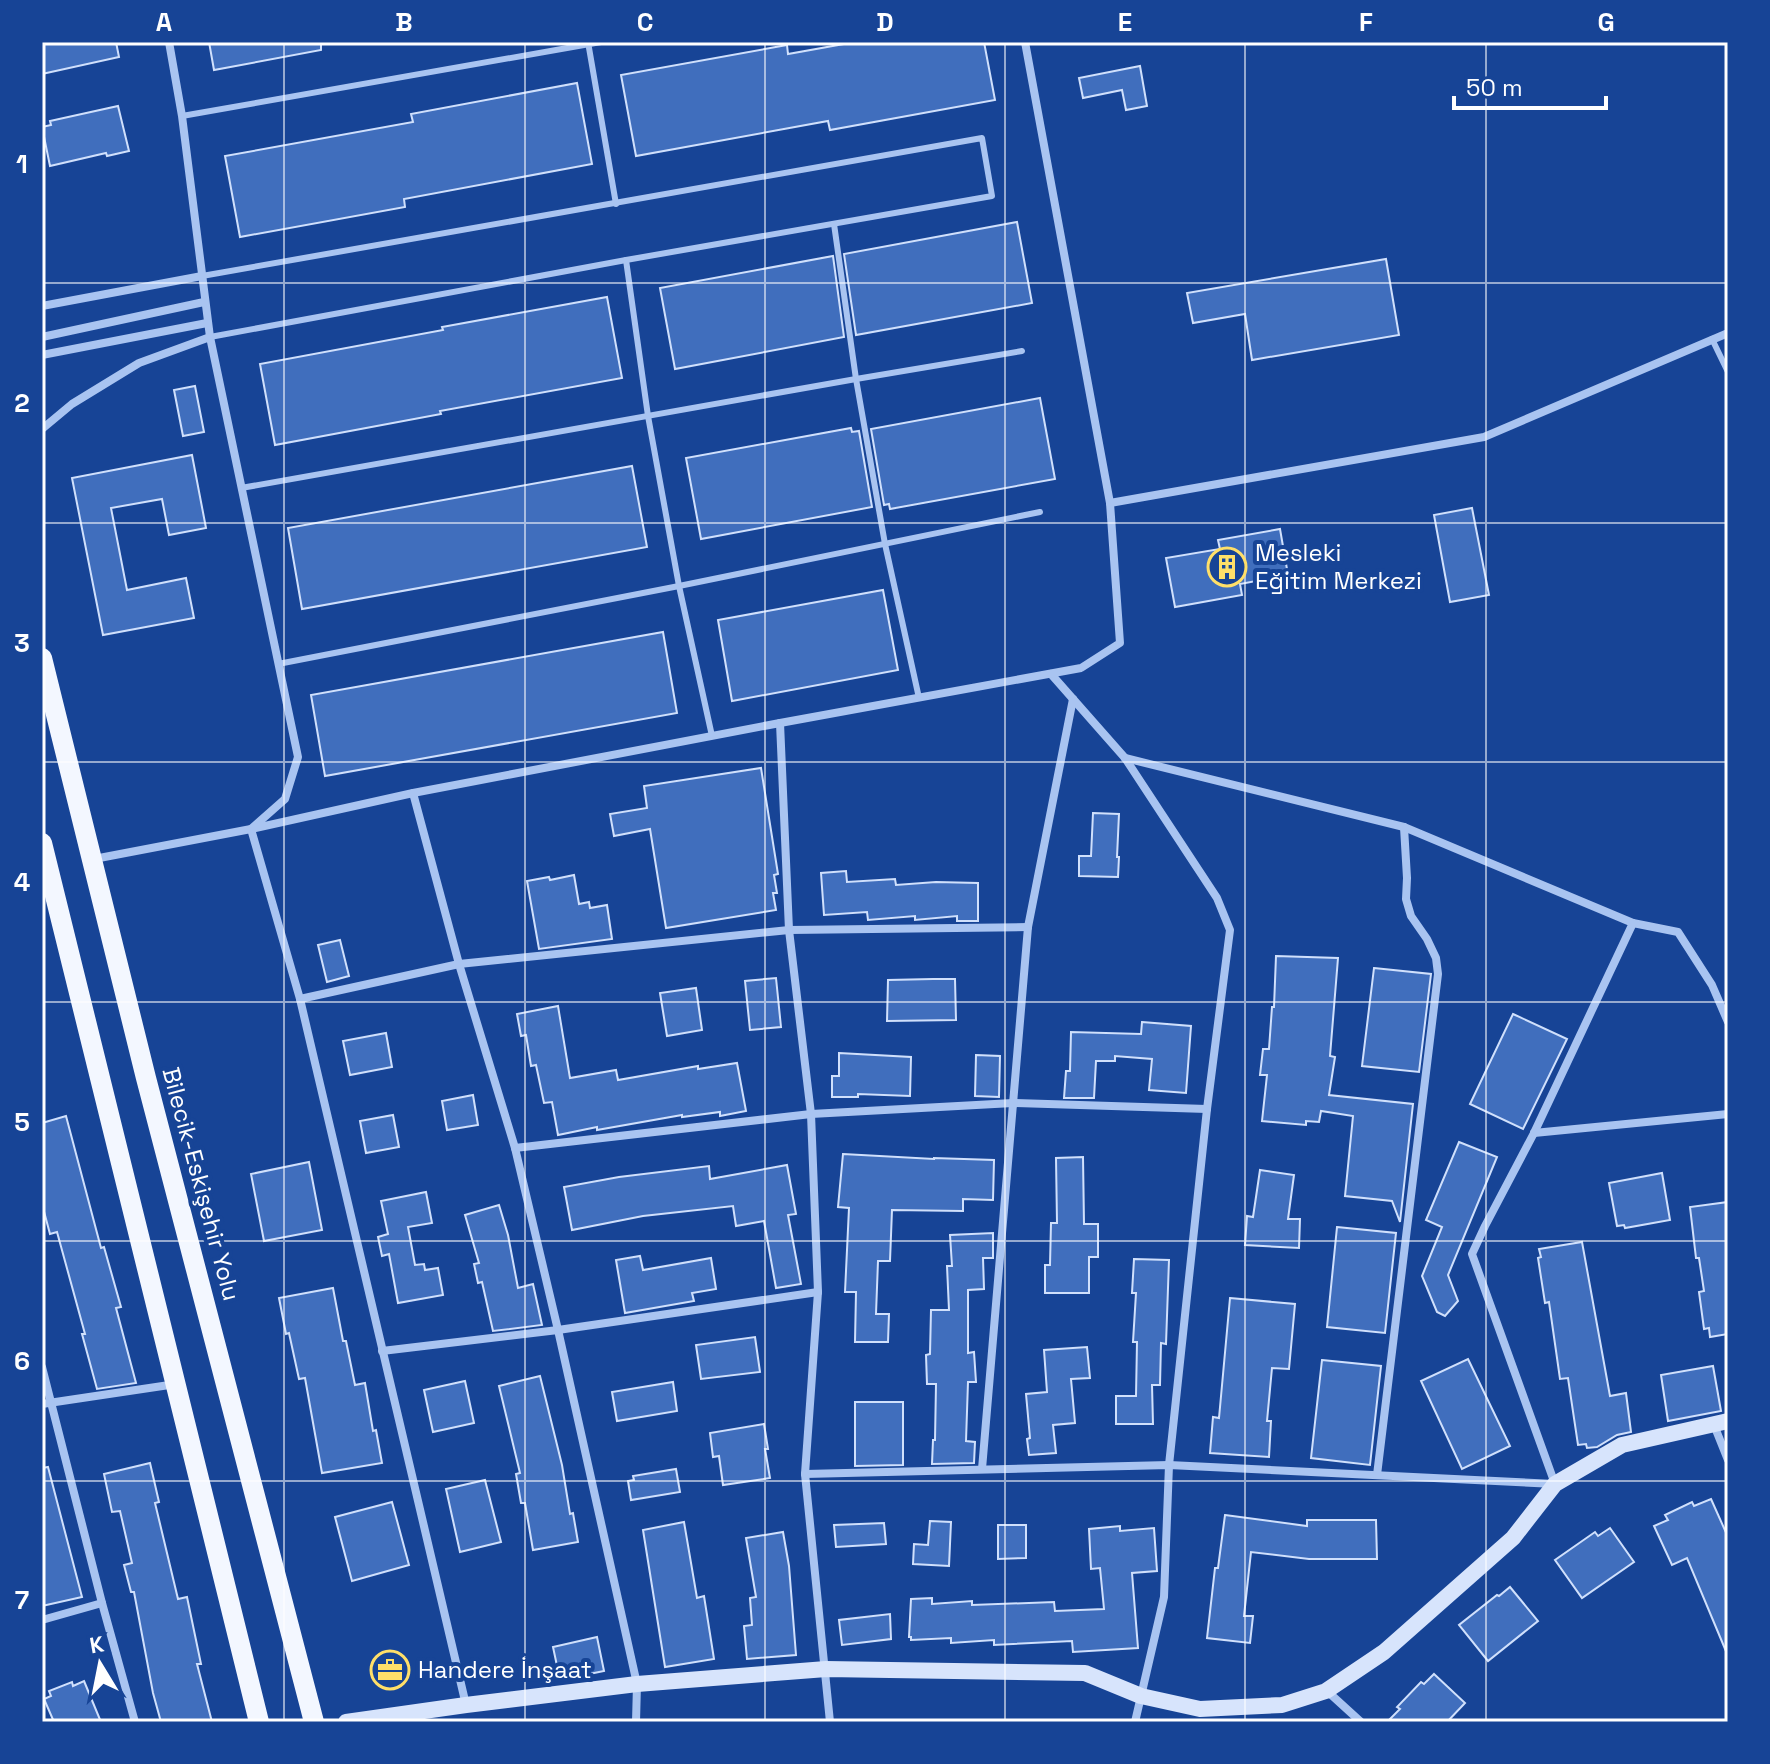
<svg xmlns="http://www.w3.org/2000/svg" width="1770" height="1764" font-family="'Space Grotesk',sans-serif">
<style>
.building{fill:#406ebd;stroke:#d0e0fc;stroke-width:2}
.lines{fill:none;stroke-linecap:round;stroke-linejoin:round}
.lane{stroke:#a9c4f1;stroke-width:6}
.street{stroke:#a9c4f1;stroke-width:8}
.secondary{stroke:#d7e4fc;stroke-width:16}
.primary{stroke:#f3f7ff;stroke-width:20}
.grid{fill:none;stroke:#fff;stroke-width:2;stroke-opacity:0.55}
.labels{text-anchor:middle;stroke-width:8;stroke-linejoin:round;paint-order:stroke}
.poi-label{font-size:24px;fill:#fff;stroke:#174496;text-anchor:start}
.street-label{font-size:24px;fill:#fff;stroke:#174496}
.neatline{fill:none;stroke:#fff;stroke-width:3}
.grid-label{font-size:26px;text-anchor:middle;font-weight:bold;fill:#fff}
</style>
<rect width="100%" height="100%" fill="#174496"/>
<g class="building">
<path d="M42 42H116L119 57 42 74Z"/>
<path d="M209 42H321V50L214 70Z"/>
<path d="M855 42H984L995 100 830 130 828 121 636 156 621 75 787 45 788 54Z"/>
<path d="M1140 66 1147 106 1126 110 1122 90 1083 98 1079 78Z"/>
<path d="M577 83 592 164 404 199 405 207 240 237 225 156 413 122 411 114Z"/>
<path d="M118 106 129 151 107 156 106 153 50 166 42 127 51 125 50 121Z"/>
<path d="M1017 222 1032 303 856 335 844 254Z"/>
<path d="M833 256 844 337 675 369 660 288Z"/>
<path d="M1386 259 1399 335 1252 360 1245 314 1193 323 1187 293Z"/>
<path d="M607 297 622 378 440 411 441 414 275 445 260 364 443 330 442 327Z"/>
<path d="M195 386 204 432 183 436 174 390Z"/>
<path d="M1040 398 1055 479 890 509 889 504 884 505 871 429Z"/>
<path d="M851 428 852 432 859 431 872 507 701 539 686 458Z"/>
<path d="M192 455 206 528 169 535 162 499 111 508 127 590 186 578 194 618 103 635 72 478Z"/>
<path d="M632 466 647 547 302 609 288 528Z"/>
<path d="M1472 508 1489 595 1450 602 1434 515Z"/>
<path d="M1280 529 1288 575 1240 584 1242 595 1175 607 1166 558 1220 549 1218 540Z"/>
<path d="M883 590 898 670 732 701 718 620Z"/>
<path d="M663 632 677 713 325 776 311 695Z"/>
<path d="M761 768 778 874 774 875 777 893H773L776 910 666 928 650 829 614 836 610 814 647 808 644 786Z"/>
<path d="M1093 813 1119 814 1117 857H1119L1118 877 1079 876V856H1091Z"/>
<path d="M846 871 847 882 895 879 896 885 936 882 978 883V921H957V916L915 920V916L868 920 867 912 824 915 821 873Z"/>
<path d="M574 875 579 904 589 902 590 908 607 905 612 939 539 949 527 881 549 877 550 880Z"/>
<path d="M340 940 349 976 327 982 318 945Z"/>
<path d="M1276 956 1338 958 1330 1056 1335 1057 1329 1095 1413 1104 1400 1222 1392 1201 1345 1196 1353 1116 1321 1111 1319 1122 1306 1121V1125L1262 1121 1267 1075H1260L1263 1049H1269L1272 1007H1274Z"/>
<path d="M1374 968 1431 974 1419 1072 1362 1066Z"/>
<path d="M776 978 781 1027 750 1030 745 981Z"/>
<path d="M933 979H955L956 1020 887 1021 888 980Z"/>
<path d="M696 988 702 1030 667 1036 660 993Z"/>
<path d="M558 1006 570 1078 616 1070 618 1080 698 1066V1069L737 1063 746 1111 720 1116V1112L682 1117V1115L597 1130V1127L558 1135 552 1102 544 1103 536 1065 531 1066 526 1035 521 1036 517 1014Z"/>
<path d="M1513 1014 1567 1039 1523 1129 1470 1104Z"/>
<path d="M1142 1022 1191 1026 1186 1093 1149 1090 1152 1059 1115 1056V1061H1096L1094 1098H1064L1066 1071H1070L1071 1032 1141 1034Z"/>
<path d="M386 1033 392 1067 350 1075 343 1041Z"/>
<path d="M839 1053 911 1057 910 1096 858 1094V1097H832V1076H839Z"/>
<path d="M976 1055 1000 1056 999 1097 975 1096Z"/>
<path d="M473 1095 478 1125 447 1130 442 1101Z"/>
<path d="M393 1115 399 1147 366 1153 360 1121Z"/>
<path d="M66 1116 101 1248 104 1247 121 1307 116 1308 136 1383 97 1389 82 1334H85L57 1232 50 1234 42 1204V1123Z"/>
<path d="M1459 1142 1497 1157 1448 1275 1458 1301 1445 1316 1437 1312 1422 1276 1442 1227 1426 1220Z"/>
<path d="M843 1154 934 1159V1158L994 1160 993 1200 963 1199V1211L892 1210 890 1261H878L876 1314H889L888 1342H855L856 1292H845L849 1208 838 1207Z"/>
<path d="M1083 1157 1084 1224H1098V1257H1089V1293H1045V1265H1050L1051 1223H1057L1056 1158Z"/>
<path d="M309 1162 322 1230 264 1241 251 1174Z"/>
<path d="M787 1165 796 1214 788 1215 801 1284 776 1288 764 1221 736 1226 733 1206 643 1216 572 1230 564 1187 619 1177 709 1166 710 1179Z"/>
<path d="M1260 1170 1294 1175 1288 1219H1300L1299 1248 1245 1245 1247 1216 1253 1217Z"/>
<path d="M1662 1173 1670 1220 1625 1228 1624 1225 1617 1226 1609 1183Z"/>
<path d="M426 1192 432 1223 408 1227 415 1265 424 1264 425 1270 438 1268 443 1295 398 1303 389 1254 382 1256 378 1237 388 1234 381 1201Z"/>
<path d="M1728 1202V1334L1710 1337 1709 1328 1704 1329 1699 1292 1704 1291 1699 1258H1696L1690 1207Z"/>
<path d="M499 1205 508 1235 518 1288 533 1284 542 1325 493 1331 482 1282 478 1283 474 1264 479 1263 465 1215Z"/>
<path d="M1337 1227 1396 1233 1385 1333 1327 1327Z"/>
<path d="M993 1233V1258H983L984 1289 968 1290V1353L974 1352 976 1382H968L966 1441 975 1442 974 1463 932 1464 933 1440H935L936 1384H927L926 1355 930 1354 931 1310H949L947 1266H952L950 1235Z"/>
<path d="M1582 1242 1610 1396 1626 1393 1631 1432 1617 1435 1597 1447 1587 1448 1586 1444 1578 1445 1568 1378 1560 1379 1549 1302 1545 1303 1538 1258 1541 1257 1539 1249Z"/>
<path d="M640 1256 643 1270 711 1258 716 1289 692 1293 694 1301 625 1313 616 1260Z"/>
<path d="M1134 1259 1169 1260 1166 1344 1161 1343 1160 1385H1152L1153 1424H1116V1396H1136L1137 1342H1133L1136 1293H1132Z"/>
<path d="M333 1288 343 1341H346L355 1385 365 1383 373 1431 376 1430 382 1463 322 1473 305 1378 299 1379 289 1333 286 1334 279 1298Z"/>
<path d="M1230 1298 1295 1304 1289 1369 1272 1368 1267 1421H1271L1269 1457 1210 1453 1213 1417 1219 1418Z"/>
<path d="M755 1337 760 1372 701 1379 696 1345Z"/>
<path d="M1087 1347 1090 1378 1071 1379 1075 1423 1053 1425 1056 1453 1029 1455 1027 1439 1030 1438 1026 1394 1047 1392 1044 1350Z"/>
<path d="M1468 1359 1510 1446 1462 1469 1421 1381Z"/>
<path d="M1322 1360 1381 1366 1370 1465 1311 1458Z"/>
<path d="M1713 1366 1721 1411 1668 1421 1661 1375Z"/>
<path d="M540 1376 562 1465 570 1514 573 1513 578 1542 533 1550 525 1503H521L516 1474 520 1473 499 1386Z"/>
<path d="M465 1381 474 1423 433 1432 424 1390Z"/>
<path d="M673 1382 677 1411 617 1421 612 1392Z"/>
<path d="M855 1402H903V1465L855 1466Z"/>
<path d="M764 1424 768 1449H765L770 1478 723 1485 719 1456 713 1457 710 1433Z"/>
<path d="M150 1463 159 1502 155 1503 178 1599 187 1597 201 1664H197L212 1722H161L153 1693 134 1592H131L124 1565 132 1563 120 1511 112 1512 104 1474Z"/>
<path d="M48 1467 82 1597 42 1606V1468Z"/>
<path d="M676 1469 680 1492 631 1500 628 1481 634 1480 633 1476Z"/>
<path d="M485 1480 501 1542 460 1552 446 1489Z"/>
<path d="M1711 1499 1728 1537V1656L1687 1558 1672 1565 1654 1526 1668 1520 1665 1515 1692 1502 1694 1506Z"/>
<path d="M392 1502 409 1565 352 1581 335 1517Z"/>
<path d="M1225 1515 1307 1526V1520H1376L1377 1559H1309L1251 1552 1244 1616H1253L1250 1643 1207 1638 1215 1568H1218Z"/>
<path d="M930 1521 951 1522 949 1566 913 1564 914 1544 928 1545Z"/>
<path d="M684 1522 697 1598 704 1596 714 1659 665 1667 643 1530Z"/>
<path d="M884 1523 886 1544 836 1547 834 1525Z"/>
<path d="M998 1525H1026V1558L998 1559Z"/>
<path d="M1120 1526V1531L1154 1528 1157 1571 1132 1573 1138 1648 1073 1652 1072 1641 994 1645V1640L951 1643V1638L911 1640V1637H909L911 1599 932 1598V1604L972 1601V1605L1054 1602 1055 1611 1104 1609 1100 1568 1091 1569 1089 1529Z"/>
<path d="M1610 1528 1634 1562 1582 1598 1555 1560 1595 1532 1598 1536Z"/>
<path d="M783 1532 789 1566 796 1655 747 1659 744 1626 752 1625 750 1598 756 1597 746 1538Z"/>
<path d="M1510 1587 1538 1621 1488 1661 1459 1625 1497 1595 1499 1596Z"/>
<path d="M890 1614 891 1639 842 1645 839 1620Z"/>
<path d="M597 1637 604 1671 560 1680 553 1647Z"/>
<path d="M1434 1674 1465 1703 1447 1722H1387L1400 1709 1397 1707 1421 1682 1424 1684Z"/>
<path d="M84 1681 101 1722H54L44 1699 51 1696 49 1691 72 1682 73 1686Z"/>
</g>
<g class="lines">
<g class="lane">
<path d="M588 42 616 204"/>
<path d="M182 116 601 42"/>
<path d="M834 224 856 379 885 544 919 698"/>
<path d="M626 260 648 416 679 586 712 736"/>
<path d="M202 276 982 138 992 196 626 260 210 337"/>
<path d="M1712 339 1728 372"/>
<path d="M241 488 856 379 1022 351"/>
<path d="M278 664 679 586 1040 512"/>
</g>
<g class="street">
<path d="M169 42 182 116 210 337 298 757 285 799 251 829 300 999 466 1705"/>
<path d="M42 306 202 276"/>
<path d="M42 337 204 302"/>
<path d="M42 355 207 323"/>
<path d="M42 429 72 404 139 363 210 337"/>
<path d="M1110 503 1484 437 1728 333"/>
<path d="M1051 674 1125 758 1217 898 1230 930 1207 1109 1169 1465 1164 1597 1135 1722"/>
<path d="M780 723 789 930 811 1114 818 1292 805 1474 830 1722"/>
<path d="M413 793 459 964 515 1148 558 1330 637 1684 636 1722"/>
<path d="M94 859 251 829 413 793 780 723 1081 668 1120 643 1110 503 1025 42"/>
<path d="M1633 923 1678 932 1712 985 1728 1022"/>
<path d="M300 999 459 964 789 930 1028 927"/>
<path d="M1534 1133 1728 1114"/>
<path d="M515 1148 811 1114 1013 1103 1207 1109"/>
<path d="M382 1351 558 1330 818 1292"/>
<path d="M42 1367 102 1603 135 1722"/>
<path d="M42 1404 176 1384"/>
<path d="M1714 1425 1728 1460"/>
<path d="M982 1469 1028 927 1073 699"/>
<path d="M805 1474 1169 1465 1555 1484 1472 1254 1485 1226 1534 1133 1633 923 1404 827 1125 758"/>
<path d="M1377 1475 1438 974 1436 958 1427 939 1411 916 1406 899 1407 878 1404 827"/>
<path d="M42 1620 102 1603"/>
<path d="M1327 1691 1361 1722"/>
</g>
<path class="secondary" d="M346 1722 466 1705 637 1684 826 1669 1085 1673 1141 1696 1200 1709 1282 1705 1326 1691 1384 1652 1513 1538 1555 1484 1622 1445 1728 1421"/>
<g class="primary">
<path d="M42 658 146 1078 314 1722"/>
<path d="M42 843 259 1722"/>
</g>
</g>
<path class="grid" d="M284 42V1722M525 42V1722M765 42V1722M1005 42V1722M1245 42V1722M1486 42V1722M42 283H1728M42 523H1728M42 762H1728M42 1002H1728M42 1241H1728M42 1481H1728"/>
<defs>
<symbol id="building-ring" viewBox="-11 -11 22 22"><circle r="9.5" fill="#174496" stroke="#ffdf69" stroke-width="1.5"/><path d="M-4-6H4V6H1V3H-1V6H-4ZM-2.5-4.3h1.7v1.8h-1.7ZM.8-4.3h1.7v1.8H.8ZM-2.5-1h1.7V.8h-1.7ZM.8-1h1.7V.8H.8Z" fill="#ffdf69"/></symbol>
<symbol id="office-ring" viewBox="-11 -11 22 22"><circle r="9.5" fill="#174496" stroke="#ffdf69" stroke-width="1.5"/><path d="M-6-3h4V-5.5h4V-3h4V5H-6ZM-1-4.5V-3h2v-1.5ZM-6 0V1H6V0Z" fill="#ffdf69"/></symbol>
</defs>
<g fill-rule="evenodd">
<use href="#building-ring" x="1205" y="545" width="44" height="44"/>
<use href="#office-ring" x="368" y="1648" width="44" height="44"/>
</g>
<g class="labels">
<g class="poi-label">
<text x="1255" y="561">Mesleki<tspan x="1255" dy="28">Eğitim Merkezi</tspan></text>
<text x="418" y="1678">Handere İnşaat</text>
</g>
<g class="street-label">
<text transform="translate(201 1184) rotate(75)" y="8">Bilecik-Eskişehir Yolu</text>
</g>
</g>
<rect width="1770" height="1764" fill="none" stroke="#174496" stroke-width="88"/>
<g transform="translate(100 1664) rotate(350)" stroke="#174496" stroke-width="6" paint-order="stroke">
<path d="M0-6L14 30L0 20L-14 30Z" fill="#ffffff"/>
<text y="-12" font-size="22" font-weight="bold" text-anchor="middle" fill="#ffffff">K</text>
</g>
<path d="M1454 96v12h152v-12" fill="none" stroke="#ffffff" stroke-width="4"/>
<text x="1466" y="96" font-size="24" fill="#ffffff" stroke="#174496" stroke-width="6" paint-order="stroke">50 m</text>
<rect x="44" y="44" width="1682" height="1676" class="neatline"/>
<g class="grid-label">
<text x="164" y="31">A</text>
<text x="404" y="31">B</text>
<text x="645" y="31">C</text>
<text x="885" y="31">D</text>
<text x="1125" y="31">E</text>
<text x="1366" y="31">F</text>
<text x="1606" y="31">G</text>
<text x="22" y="173">1</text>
<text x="22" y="412">2</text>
<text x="22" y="652">3</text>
<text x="22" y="891">4</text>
<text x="22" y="1131">5</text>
<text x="22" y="1370">6</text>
<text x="22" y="1609">7</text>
</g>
</svg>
